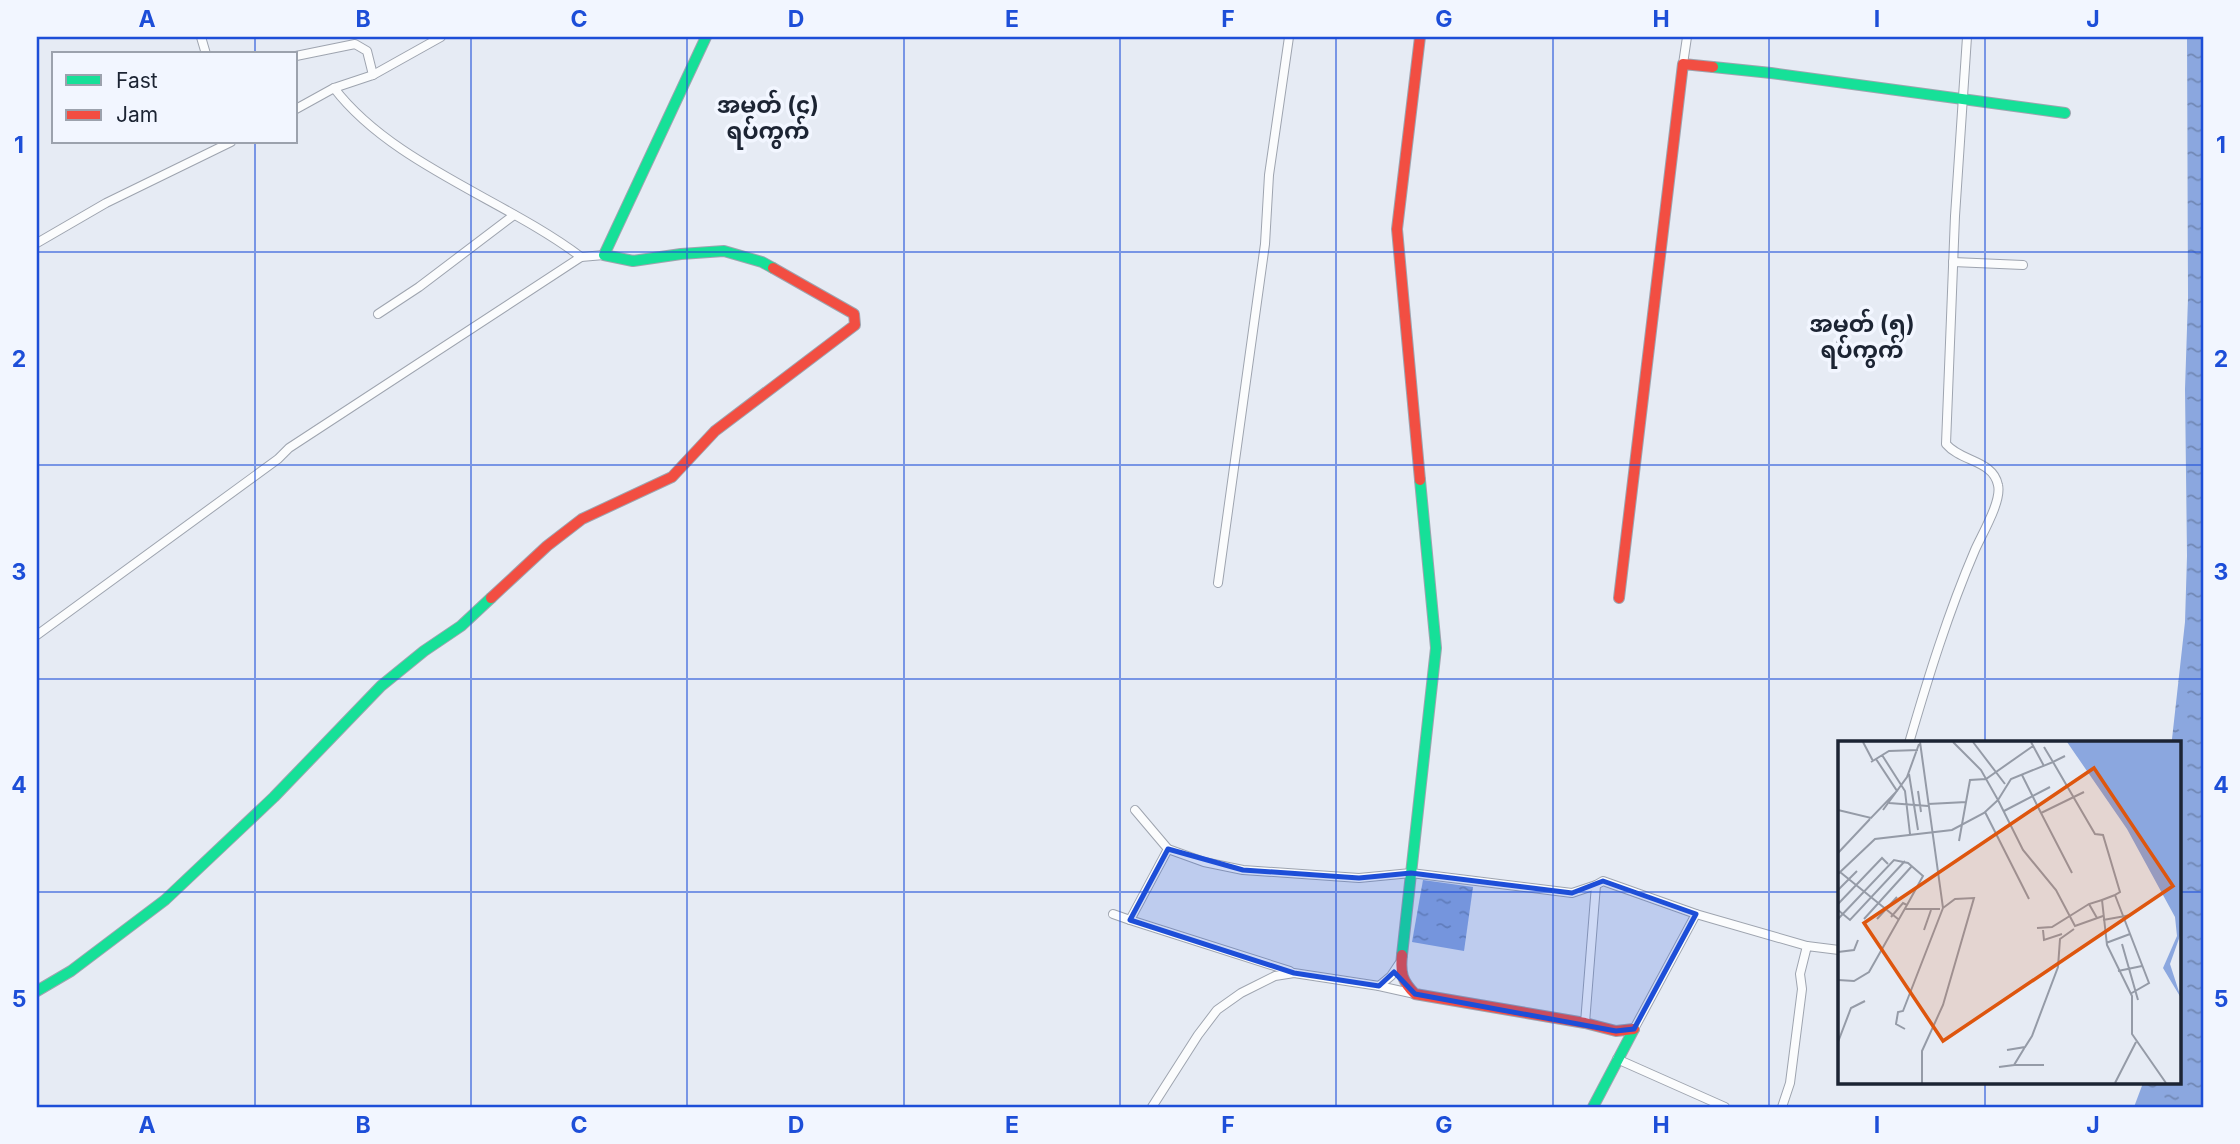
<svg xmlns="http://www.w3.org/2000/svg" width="2240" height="1144" font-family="Inter,'Noto Sans Myanmar',sans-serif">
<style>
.water{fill:url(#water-ripples)}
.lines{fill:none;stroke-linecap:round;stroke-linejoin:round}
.street-casing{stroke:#9ea4af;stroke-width:10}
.fast-casing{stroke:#9ea4af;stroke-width:12}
.jam-casing{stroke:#9ea4af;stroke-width:12}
.street{stroke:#fbfcfd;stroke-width:8}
.fast{stroke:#16e098;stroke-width:10}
.jam{stroke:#f24e42;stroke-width:10}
.marked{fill:#1d4ed8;fill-opacity:0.2;stroke:#1d4ed8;stroke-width:5;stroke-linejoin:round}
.grid{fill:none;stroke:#1d4ed8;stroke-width:2;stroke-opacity:0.55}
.labels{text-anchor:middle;stroke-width:7;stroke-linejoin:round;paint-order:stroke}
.quarter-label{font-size:23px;font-weight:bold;fill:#1c2433;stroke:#f2f6ff}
.inset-road{fill:none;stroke:#959ba7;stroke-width:2}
.view{fill:#de560e;fill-opacity:0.15;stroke:#de560e;stroke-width:3.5}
.inset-edge{fill:none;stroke:#1c2433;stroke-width:3.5}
.neatline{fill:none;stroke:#1d4ed8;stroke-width:2.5}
.grid-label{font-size:23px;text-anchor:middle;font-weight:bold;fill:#1d4ed8}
</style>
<defs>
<pattern id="water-ripples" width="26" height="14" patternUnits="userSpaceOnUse" patternTransform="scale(1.75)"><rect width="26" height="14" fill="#8ba7df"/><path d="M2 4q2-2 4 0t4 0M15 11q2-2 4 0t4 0" fill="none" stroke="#7188b5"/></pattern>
</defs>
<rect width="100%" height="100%" fill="#e6ebf4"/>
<g class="water">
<path d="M2187 37H2203V1107H2134L2143 1083H2179V743H2172V739L2185 622 2187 556 2185 389 2188 298Z"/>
<path d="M1423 880 1473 887 1464 951 1412 942Z"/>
</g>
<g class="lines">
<defs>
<g id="street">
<path d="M201 37 206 54"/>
<path d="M296 56 355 44 367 51 373 75 334 88 296 109"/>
<path d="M1683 64 1687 37"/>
<path d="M373 75 441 37"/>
<path d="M334 88C392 164 506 200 581 257"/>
<path d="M37 243 106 203 231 142"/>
<path d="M1953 262 2023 265"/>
<path d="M378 314 419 287 514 215"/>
<path d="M1218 583 1265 244 1269 175 1289 37"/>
<path d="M37 635 278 459 289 448 581 257 604 255"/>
<path d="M1909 743C1928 678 1948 613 1975 550 1982 534 2002 501 1998 485 1993 460 1961 462 1946 444L1955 216 1967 37"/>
<path d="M1135 810 1168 849 1204 862 1243 870 1359 878 1411 873 1572 893 1596 885"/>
<path d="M1168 849 1130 920 1290 971"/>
<path d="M1113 914 1130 920"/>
<path d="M1399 964 1391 976 1379 986 1415 994"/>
<path d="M1585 1023 1596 885 1603 881 1696 914"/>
<path d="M1634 1029 1696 914 1807 946"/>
<path d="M1617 1059 1725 1107"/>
<path d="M1152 1107 1198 1035 1217 1010 1241 993 1275 976 1294 973 1379 986"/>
<path d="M1782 1107 1790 1083 1802 989 1800 974 1807 946 1839 950"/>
</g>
<g id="fast">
<path d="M706 37 604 255 633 261 681 254 724 251 762 262 773 268"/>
<path d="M1713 67 1771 73 2065 113"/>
<path d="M1402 955 1436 648 1420 480"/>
<path d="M37 991 71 971 165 900 274 797 381 686 424 651 461 626 491 598"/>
<path d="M1593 1107 1634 1029"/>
</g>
<g id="jam">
<path d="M1420 480 1397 229 1420 37"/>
<path d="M491 598 547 546 582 519 672 477 715 431 855 325 854 314 773 268"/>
<path d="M1619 598 1683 64 1713 67"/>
<path d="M1402 955C1400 973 1402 981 1415 994L1585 1023 1616 1031 1634 1029"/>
</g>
</defs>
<use href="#street" class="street-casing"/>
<use href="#fast" class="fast-casing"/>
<use href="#jam" class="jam-casing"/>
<use href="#street" class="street"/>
<use href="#fast" class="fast"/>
<use href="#jam" class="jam"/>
</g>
<path class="marked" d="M1168 849 1243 870 1359 878 1411 873 1572 893 1603 881 1696 914 1634 1029 1616 1031 1415 994 1394 972 1379 986 1294 973 1130 920Z"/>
<path class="grid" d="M255 37V54M471 37V1107M687 37V1107M904 37V1107M1120 37V1107M1336 37V1107M1553 37V1107M1769 37V1107M1985 37V743M255 142V1107M37 252H2203M37 465H2203M37 679H2203M37 892H1839M2179 892H2203M1985 1083V1107"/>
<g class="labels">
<g class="quarter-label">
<text x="768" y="113">အမှတ် (၄)<tspan x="768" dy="26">ရပ်ကွက်</tspan></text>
<text x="1862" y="332">အမှတ် (၅)<tspan x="1862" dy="26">ရပ်ကွက်</tspan></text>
</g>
</g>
<g transform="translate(1838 741)">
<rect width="343" height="343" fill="#e6ebf4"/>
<path d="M229 1H343V192L332 223 343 257 325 227 339 195 337 176 289 88Z" fill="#8ba7df"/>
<path class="inset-road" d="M25 1 35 20M82 1 105 167 117 158 136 157 105 264 84 310V342M135 1 167 43M193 1 206 25M206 6 215 21 227 15M44 14 67 50 72 93M33 21 51 10 80 9M71 33 80 89M184 34 203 72M80 50 83 71M51 62 90 65M90 63 128 61 132 39 148 38 195 5M0 69 33 77 59 50 38 18M45 69 69 36 81 3M166 70 212 46M147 71 191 158M121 100 128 61M0 112 32 78M2 131 60 178M234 132 203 72 246 51M0 133 37 98 114 89 146 72 160 59 143 29 115 1M0 149 19 130M277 154 264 159 269 204 294 255V293L328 342M0 163 44 117 50 123M66 168H102M0 169 12 179 67 120M265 175 237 185 218 149 185 109 160 59 173 38 215 21 257 93 265 94 282 151 277 154 311 242 292 253M259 177 251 163 264 159M0 178 56 119 70 122 85 135 69 164M26 178 74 125M39 178 59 156M265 179 293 174M199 187 214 186 251 163M86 189 93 169M205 189 206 199 224 193M268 202 292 193M284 203 300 259M0 211 16 209 20 199M280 230 304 225M0 239 16 240 31 231 69 164 65 162 53 176M67 288 58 283 60 271 65 270 105 167M0 301 13 267 27 260M169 309 187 306 194 295 220 226 222 198 236 188M176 324H206M161 326 176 324 187 306M277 342 298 301"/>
<path class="view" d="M256 27 335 145 105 300 26 182Z"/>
<rect width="343" height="343" class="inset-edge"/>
</g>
<rect width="2240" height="1144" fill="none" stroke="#f2f6ff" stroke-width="77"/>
<rect x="52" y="52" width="245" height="91" fill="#f2f6ff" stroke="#9ca2ad" stroke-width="2"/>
<rect x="66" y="75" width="35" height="10" fill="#16e098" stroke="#9ca2ad" stroke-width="2"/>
<text x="116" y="88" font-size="21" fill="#1c2433">Fast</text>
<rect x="66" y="110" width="35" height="10" fill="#f24e42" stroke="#9ca2ad" stroke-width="2"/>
<text x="116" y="122" font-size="21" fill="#1c2433">Jam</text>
<rect x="38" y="38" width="2164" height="1068" class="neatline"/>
<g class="grid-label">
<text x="147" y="27">A</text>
<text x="363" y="27">B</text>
<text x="579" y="27">C</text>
<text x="796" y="27">D</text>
<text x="1012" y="27">E</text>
<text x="1228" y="27">F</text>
<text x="1444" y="27">G</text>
<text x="1661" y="27">H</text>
<text x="1877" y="27">I</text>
<text x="2093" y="27">J</text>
<text x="19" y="153">1</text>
<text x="2221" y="153">1</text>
<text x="19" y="367">2</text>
<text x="2221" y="367">2</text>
<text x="19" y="580">3</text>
<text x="2221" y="580">3</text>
<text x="19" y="793">4</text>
<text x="2221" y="793">4</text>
<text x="19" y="1007">5</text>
<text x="2221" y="1007">5</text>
<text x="147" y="1133">A</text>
<text x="363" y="1133">B</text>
<text x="579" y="1133">C</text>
<text x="796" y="1133">D</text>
<text x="1012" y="1133">E</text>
<text x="1228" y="1133">F</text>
<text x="1444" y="1133">G</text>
<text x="1661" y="1133">H</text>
<text x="1877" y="1133">I</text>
<text x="2093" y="1133">J</text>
</g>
</svg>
